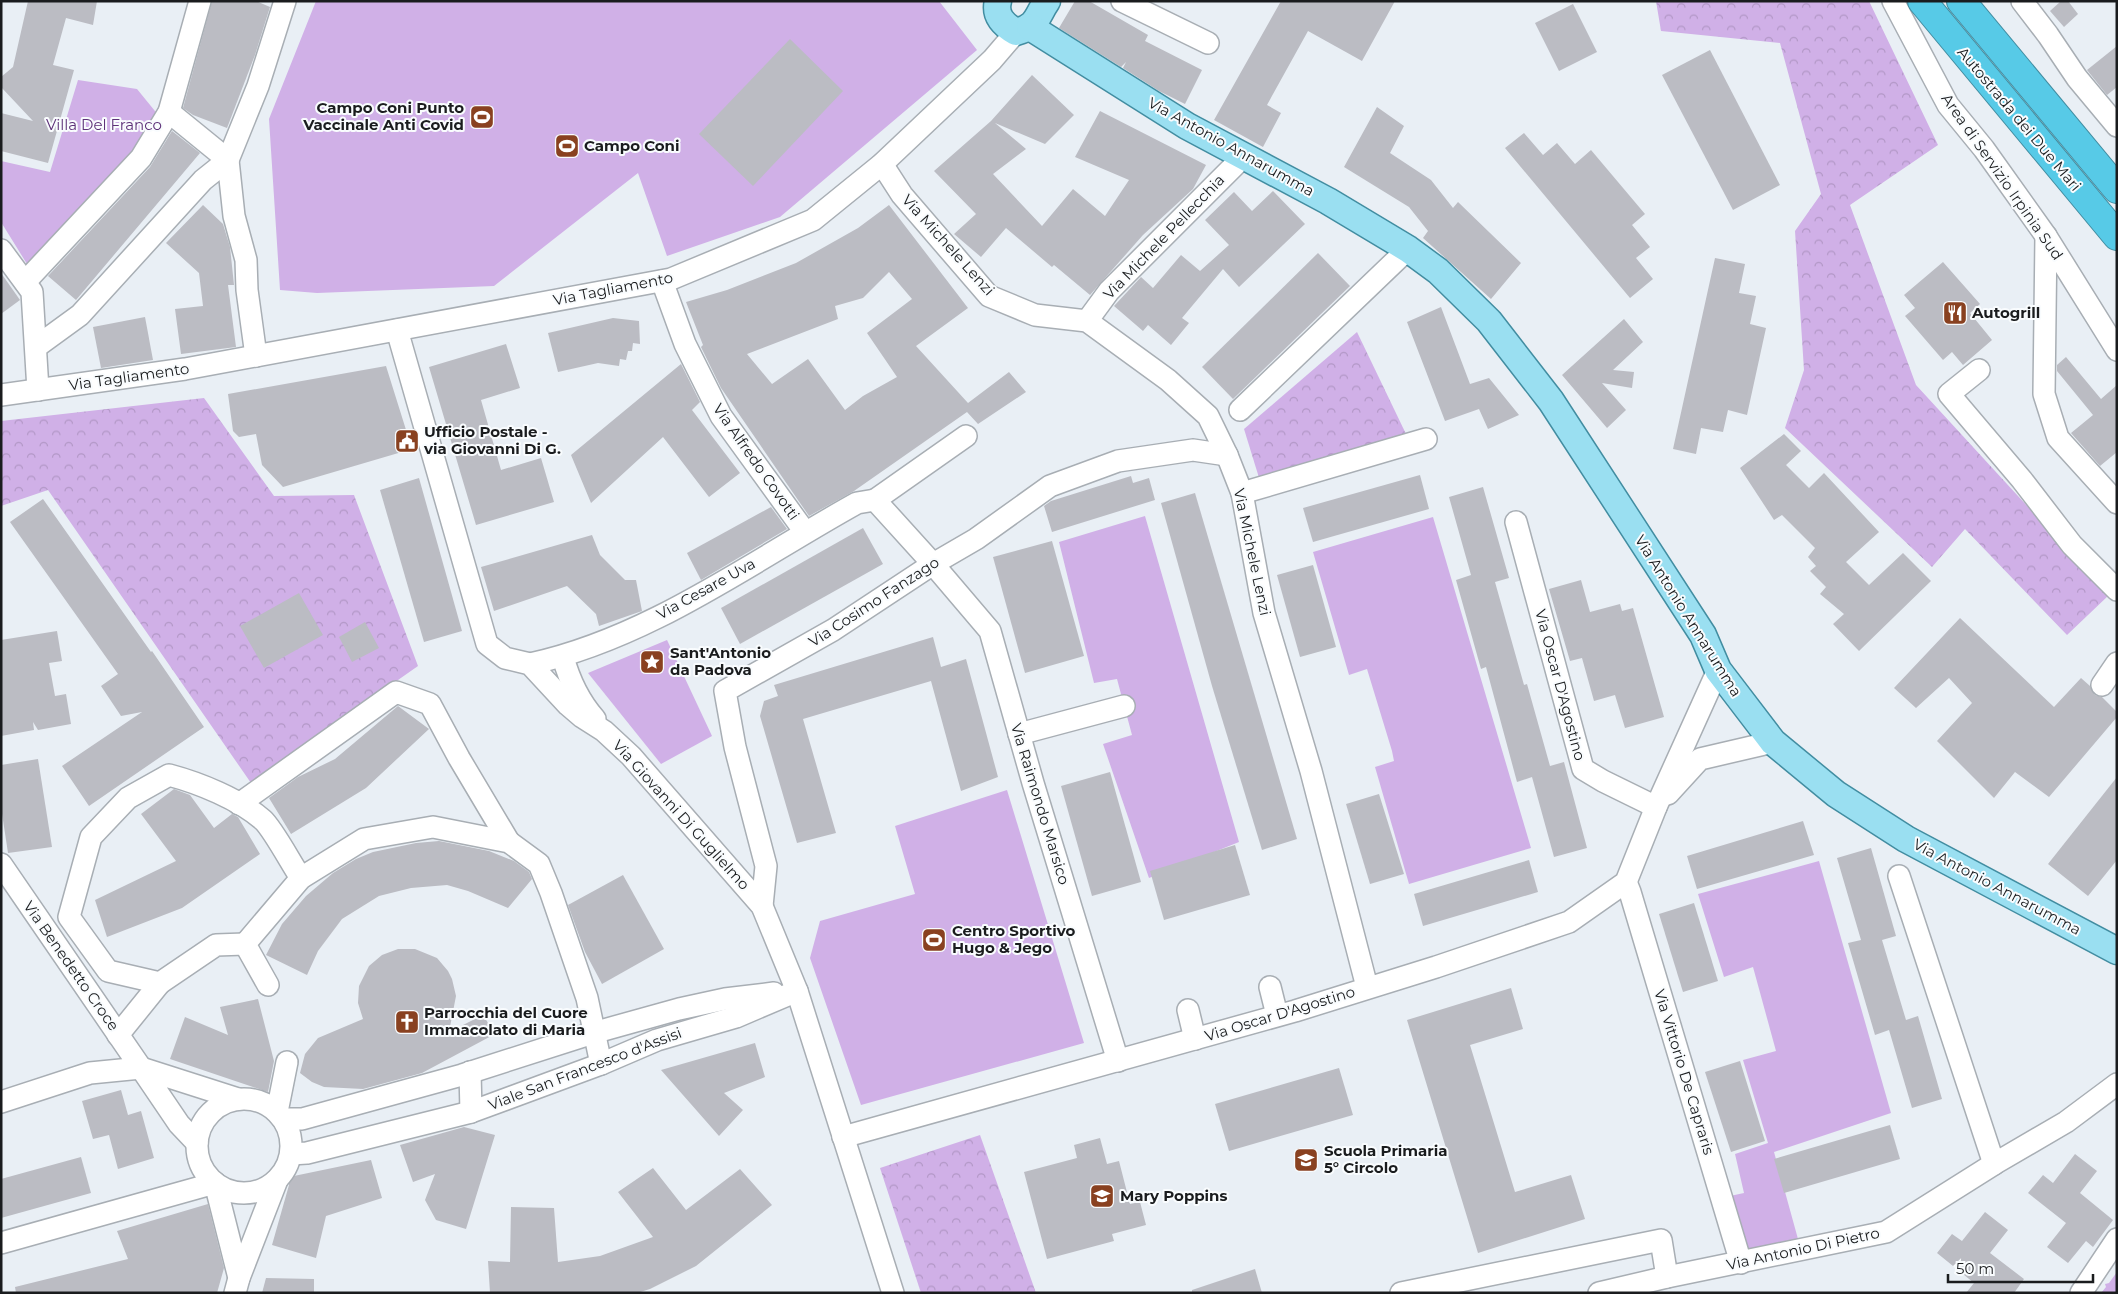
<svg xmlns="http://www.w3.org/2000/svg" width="2118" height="1294" font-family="Montserrat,sans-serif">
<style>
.forest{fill:url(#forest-crowns)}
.park{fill:#d0b0e7}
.building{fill:#bbbcc3;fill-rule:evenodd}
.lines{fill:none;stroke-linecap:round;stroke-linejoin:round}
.minor-casing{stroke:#a8aeb4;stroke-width:24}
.major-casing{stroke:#428da1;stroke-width:29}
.highway-casing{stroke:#428da1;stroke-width:30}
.minor{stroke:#fff;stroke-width:21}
.major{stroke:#9adff1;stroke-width:26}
.highway{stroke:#57cae7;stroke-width:28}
.labels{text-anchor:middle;stroke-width:4;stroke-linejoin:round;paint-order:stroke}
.poi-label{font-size:15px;font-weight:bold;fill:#1a1c1e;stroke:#f9fcfe;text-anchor:start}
.street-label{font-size:15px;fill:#1a1c1e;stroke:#f9fcfe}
.park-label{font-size:15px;fill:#5d3178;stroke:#f9fcfe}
</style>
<defs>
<pattern id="forest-crowns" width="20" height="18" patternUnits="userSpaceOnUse" patternTransform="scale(1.25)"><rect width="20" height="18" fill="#d0b0e7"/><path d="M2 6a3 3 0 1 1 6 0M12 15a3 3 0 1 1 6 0" fill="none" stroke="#b297c6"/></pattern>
</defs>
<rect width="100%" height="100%" fill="#e9eff5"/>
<g class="forest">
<path d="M1656 1H1869L1938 145 1850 205 1916 385 2109 595 2067 635 1965 529 1932 567 1785 428 1804 370 1795 231 1821 194 1780 43 1661 31Z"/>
<path d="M1357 332 1406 434 1260 481 1244 429Z"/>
<path d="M204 398 274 496 354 495 418 666 251 783 48 490 1 506V421Z"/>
<path d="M980 1135 1036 1293H921L880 1168Z"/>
</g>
<g class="park">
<path d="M316 1H939L977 50 780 217 667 256 638 173 494 286 317 293 280 290 269 119Z"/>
<path d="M78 80 137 89 159 116 114 174 27 264 1 222V161L50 172Z"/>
<path d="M1145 516 1239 842 1149 878 1103 744 1132 735 1117 679 1094 683 1059 542Z"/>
<path d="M1433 517 1531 848 1409 884 1375 767 1394 761 1392 751 1367 669 1349 675 1313 552Z"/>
<path d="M667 640 712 736 661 764 588 673Z"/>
<path d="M1007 790 1084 1043 861 1105 810 958 820 921 915 894 895 826Z"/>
<path d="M1819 861 1891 1113 1774 1152 1798 1239 1745 1250 1730 1196 1744 1193 1735 1154 1768 1143 1743 1060 1776 1051 1753 967 1724 977 1698 894Z"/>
<path d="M2117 1272V1293H2101L2106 1287 2105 1284 2109 1283Z"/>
</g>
<g class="building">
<path d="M28 1H97L93 25 66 18 53 65 74 70 48 163 1 151V113L33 121 1 87V77L13 67Z"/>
<path d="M212 1H256L270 7 255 55 227 128 193 115 183 108Z"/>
<path d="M1075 1H1089L1148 35 1145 41 1202 70 1185 104 1159 91 1123 68 1126 62 1121 67 1059 28Z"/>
<path d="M1281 1H1395L1362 61 1308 31 1267 105 1281 113 1263 147 1214 120Z"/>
<path d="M2061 1H2068L2078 14 2064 27 2050 11Z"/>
<path d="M1573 4 1597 52 1559 71 1535 23Z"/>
<path d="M790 39 843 91 753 186 699 134Z"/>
<path d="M2117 46V87L2107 95 2087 70Z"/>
<path d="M1710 50 1780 185 1733 210 1662 75Z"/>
<path d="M1032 75 1074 115 1045 144 995 123 1026 149 993 174 1042 226 1073 189 1105 216 1129 180 1075 157 1100 111 1206 165 1193 189 1143 235 1090 295 1054 265 1052 267 1006 228 981 257 954 234 976 214 934 171 991 121Z"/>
<path d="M1377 107 1404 126 1390 153 1431 180 1453 208 1458 202 1521 263 1491 299 1423 238 1428 231 1409 207 1344 167Z"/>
<path d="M172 131 200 153 76 300 48 276 150 167Z"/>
<path d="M1524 133 1543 155 1557 143 1575 164 1591 150 1645 214 1632 225 1650 247 1636 258 1653 279 1630 298 1505 148Z"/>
<path d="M1273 191 1305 224 1239 287 1223 269 1182 318 1189 323 1171 345 1148 325 1143 331 1114 306 1141 277 1153 288 1181 255 1200 271 1229 245 1205 220 1234 192 1252 211Z"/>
<path d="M203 205 223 224 230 247 234 285H228L236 347 181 354 175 309 203 306 199 273 166 243Z"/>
<path d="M889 205 968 308 916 346 968 403 1009 372 1026 392 978 424 967 412 854 491 809 516 721 388 701 347 703 345 686 302 727 290 796 263 858 228ZM889 272 912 299 867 333 897 377 863 396 845 410 808 359 772 384 747 354 838 319 835 306 863 298Z"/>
<path d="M1318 253 1350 286 1233 399 1202 367Z"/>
<path d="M1715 258 1745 264 1739 293 1756 296 1750 324 1766 328 1747 415 1728 410 1723 432 1701 428 1696 454 1673 449Z"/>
<path d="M1943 262 1980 304 1970 313 1992 340 1963 365 1952 352 1943 360 1905 316 1915 308 1904 295Z"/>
<path d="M1 273 20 300 1 314Z"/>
<path d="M1441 307 1470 384 1489 378 1519 415 1488 429 1479 409 1445 421 1407 322Z"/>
<path d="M145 317 153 360 101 368 93 327Z"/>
<path d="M613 318 639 321 640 344 633 343 632 351H628L626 360 620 359 619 366 598 363 558 372 548 333Z"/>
<path d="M1624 319 1643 342 1613 370 1634 372 1632 388 1602 383 1626 410 1607 428 1562 375Z"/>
<path d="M506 344 520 388 481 400 501 470 541 458 554 502 476 525 429 367Z"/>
<path d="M2066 357 2101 399 2117 385V452L2100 466 2071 433 2093 415 2057 371V365Z"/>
<path d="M681 364 700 402 692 410 740 473 709 497 663 437 591 503 571 455Z"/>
<path d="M386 366 412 449 283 487 262 465 256 434 239 437 233 431 228 394Z"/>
<path d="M1784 434 1801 451 1786 465 1809 488 1824 473 1879 532 1846 562 1869 585 1903 553 1931 581 1859 651 1833 624 1844 614 1820 594 1826 587 1810 571 1816 566 1808 557 1815 548 1782 515 1774 520 1740 468Z"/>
<path d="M1420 475 1429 509 1313 542 1303 508Z"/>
<path d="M1131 476 1133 483 1149 478 1155 500 1052 532 1044 506 1051 501Z"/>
<path d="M419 478 462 631 424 642 380 490Z"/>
<path d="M1483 487 1509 578 1495 582 1524 685 1527 684 1550 766 1564 762 1587 848 1554 857 1532 777 1517 782 1486 667 1481 669 1456 580 1471 575 1449 497Z"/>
<path d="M1195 493 1297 839 1262 850 1212 686 1161 503Z"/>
<path d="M43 499 151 652 152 651 204 727 89 806 62 766 142 712 121 716 101 686 118 674 10 522Z"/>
<path d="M771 507 787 529 701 580 687 553Z"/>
<path d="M863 528 883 564 740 644 721 608Z"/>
<path d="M592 535 600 555 625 580H636L642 611 599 626 596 614 567 586 494 611 481 567Z"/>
<path d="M1052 541 1084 656 1025 673 993 557Z"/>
<path d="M1313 565 1336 647 1300 657 1277 575Z"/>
<path d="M1581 580 1590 612 1620 604 1622 611 1633 608 1664 717 1625 728 1615 695 1594 701 1582 658 1570 661 1549 589Z"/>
<path d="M299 593 323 635 264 668 240 626Z"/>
<path d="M1960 618 2054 707 2081 678 2090 686 2095 695 2102 697 2117 712V717L2049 797 2015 772 1994 798 1937 741 1972 703 1949 678 1916 708 1894 688Z"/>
<path d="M365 622 379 648 352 662 339 637Z"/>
<path d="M57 631 62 661 49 663 55 696 66 694 71 724 38 730 33 722 34 730 1 736V640Z"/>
<path d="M933 637 941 667 966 659 998 777 961 791 931 681 803 719 836 833 797 843 760 716 764 701 778 696 774 685Z"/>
<path d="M398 706 429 729 366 788 291 834 269 798 298 777 335 759Z"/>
<path d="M38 759 52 847 8 853 1 807V765Z"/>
<path d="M1110 772 1141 882 1092 896 1061 786Z"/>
<path d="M2117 777V860L2088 896 2048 864Z"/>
<path d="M174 789 190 795 214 828 232 814 238 817 260 854 182 908 107 937 95 900 176 861 141 814Z"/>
<path d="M1379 794 1404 874 1370 884 1346 804Z"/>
<path d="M1803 821 1814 855 1697 889 1687 856Z"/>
<path d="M439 841 489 851 514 861 529 872 532 879 508 908 468 891 447 885 411 888 379 896 342 919 318 951 307 975 266 955 282 924 306 896 333 873 356 859 373 852 416 843Z"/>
<path d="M1235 845 1250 895 1164 920 1150 871Z"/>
<path d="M1871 848 1896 936 1882 940 1906 1020 1918 1016 1942 1099 1912 1108 1889 1030 1875 1035 1848 943 1861 940 1837 858Z"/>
<path d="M1529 860 1538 892 1423 926 1414 894Z"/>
<path d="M623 875 664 949 602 984 585 952 568 905Z"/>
<path d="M1694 903 1718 981 1683 992 1659 914Z"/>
<path d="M398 949H415L437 958 448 971 452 979 456 996 449 1032 483 1015 495 1034 422 1073 363 1089 324 1087 312 1082 300 1073 305 1054 318 1038 363 1019 358 1003 359 986 369 966 382 955Z"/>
<path d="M1511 988 1523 1029 1470 1045 1515 1192 1571 1175 1585 1219 1478 1253 1407 1020Z"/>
<path d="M258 999 274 1061 268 1092 170 1059 185 1017 228 1035 220 1007Z"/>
<path d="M755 1043 765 1077 724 1093 743 1110 719 1136 661 1070Z"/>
<path d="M1740 1061 1765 1141 1731 1152 1705 1072Z"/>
<path d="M1339 1068 1353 1115 1229 1151 1215 1104Z"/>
<path d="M121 1090 128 1115 141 1111 154 1158 118 1169 109 1135 93 1139 82 1101Z"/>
<path d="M1890 1125 1900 1159 1784 1193 1774 1159Z"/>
<path d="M464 1127 495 1135 466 1229 436 1220 425 1200 435 1174 413 1182 400 1145Z"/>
<path d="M1100 1138 1107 1164 1119 1161 1130 1204 1140 1202 1146 1225 1112 1234 1114 1241 1047 1259 1024 1172 1077 1158 1074 1145Z"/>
<path d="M2075 1154 2097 1171 2080 1193 2113 1220 2093 1247 2086 1241 2068 1263 2047 1247 2066 1223 2028 1193 2043 1175 2053 1183Z"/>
<path d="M81 1157 91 1193 1 1218V1179Z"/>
<path d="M371 1160 382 1198 326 1216 316 1258 272 1245 289 1185V1177Z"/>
<path d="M653 1168 686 1210 740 1169 772 1205 696 1266 650 1289 637 1293H490L488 1261 510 1262 511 1207 554 1208 558 1262 600 1256 653 1237 618 1192Z"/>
<path d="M208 1204 224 1268 217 1293H16L15 1287 128 1259 117 1231Z"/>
<path d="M1985 1212 2008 1230 1990 1253 2024 1279 2014 1293H1966L1974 1283 1937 1253 1952 1234 1962 1241Z"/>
<path d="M1255 1269 1262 1293H1192V1290Z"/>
<path d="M266 1278 314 1279V1293H262Z"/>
</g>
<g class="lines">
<defs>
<g id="minor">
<path d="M1122 1 1208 43"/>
<path d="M1893 1 1948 105 1984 149 2046 236 2117 350"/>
<path d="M2022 1 2048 35 2077 78 2117 126"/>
<path d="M169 112 228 160"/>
<path d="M228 160 234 216 246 260 247 290 256 356"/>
<path d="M882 164 902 195 989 296 1035 315 1087 321 1168 380 1208 416 1227 455 1242 493 1264 613 1311 771 1367 987"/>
<path d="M2046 236 2044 394 2058 438 2117 503"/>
<path d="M1 250 32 292 38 390"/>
<path d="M662 281 685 344 721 416 805 532"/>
<path d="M25 282 141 158 169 112 200 1"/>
<path d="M1087 321 1109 291 1244 156"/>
<path d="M397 330 487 644 505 658 530 664 568 705 582 717 604 731 631 756 762 906 797 991 893 1293"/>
<path d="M36 347 80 315 203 180 228 160 258 86 285 1"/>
<path d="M1979 370 1949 394 2022 480 2072 545 2117 590"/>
<path d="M1 395 185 369 671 279 813 220 882 164 992 60 1016 32"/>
<path d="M1240 410 1408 249"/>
<path d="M1242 493 1426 439"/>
<path d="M875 500 966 436"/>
<path d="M1516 522 1583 769 1603 781 1656 807"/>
<path d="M563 657C569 679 579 701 595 719"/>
<path d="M530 664C650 638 752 561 857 503L875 500 933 564 990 631 1033 783 1118 1061"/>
<path d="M2102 685 2117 663"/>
<path d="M1019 734 1124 706"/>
<path d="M1668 794 1700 759 1773 742"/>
<path d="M239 804 396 692 430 704 459 758 509 842"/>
<path d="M1 864 141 1068 90 1073 1 1102"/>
<path d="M1899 876 1994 1164"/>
<path d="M1626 882 1630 892 1741 1263"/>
<path d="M762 906 766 866 735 747 725 691 833 630 933 564 976 539 1050 486 1118 461 1193 450 1227 455"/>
<path d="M245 944 216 945 160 983 108 971 69 917 91 837 128 798 169 775C199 783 239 799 263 820 273 829 292 865 301 878"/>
<path d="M268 985 245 944 301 878 364 839 433 827 509 842 539 864 551 893 587 998 601 1064"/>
<path d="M1270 987 1277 1015"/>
<path d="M1188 1010 1195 1039"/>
<path d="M118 1035 160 983"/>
<path d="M470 1072 471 1112"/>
<circle cx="244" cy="1146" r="47"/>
<path d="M277 1112 287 1062"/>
<path d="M283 1119H302L462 1075 593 1033 679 1009 725 999 774 993"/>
<path d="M843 1137 1295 1011 1436 967 1569 922 1626 882 1656 807 1718 670"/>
<path d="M197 1143 179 1124 141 1068 238 1099"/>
<path d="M291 1154 307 1153 471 1112 601 1064 657 1040 736 1017 797 991"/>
<path d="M1 1243 215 1183 239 1278"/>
<path d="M235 1293 239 1278 277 1180"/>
<path d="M1401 1293 1661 1240 1667 1277"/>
<path d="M1599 1293 1667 1277 1886 1232 1994 1164 2066 1122 2117 1084"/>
<path d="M2081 1293 2117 1239"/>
</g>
<g id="major">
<path d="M998 1C994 16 1004 25 1016 32 1038 26 1036 17 1047 1"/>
<path d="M1030 27 1187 126 1328 201 1408 249 1438 271 1489 321 1551 401 1703 635 1718 670 1773 742 1836 794 1906 839 2117 951"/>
</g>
<g id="highway">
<path d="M1922 1 2117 236"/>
<path d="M1961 1 2117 189"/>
</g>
</defs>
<use href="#minor" class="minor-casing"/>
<use href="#major" class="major-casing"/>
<use href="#highway" class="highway-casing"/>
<use href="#minor" class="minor"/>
<use href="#major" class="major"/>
<use href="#highway" class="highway"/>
</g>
<defs>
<symbol id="stadium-square" viewBox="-11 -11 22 22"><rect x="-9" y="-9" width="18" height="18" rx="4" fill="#894120" stroke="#f9fcfe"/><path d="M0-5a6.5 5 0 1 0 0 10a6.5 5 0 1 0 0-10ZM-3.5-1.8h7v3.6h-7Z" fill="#fff"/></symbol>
<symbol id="restaurant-square" viewBox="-11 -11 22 22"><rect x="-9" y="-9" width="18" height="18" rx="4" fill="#894120" stroke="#f9fcfe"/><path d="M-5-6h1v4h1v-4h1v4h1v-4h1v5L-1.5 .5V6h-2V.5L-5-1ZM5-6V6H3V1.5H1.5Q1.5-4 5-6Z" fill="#fff"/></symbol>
<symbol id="civic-square" viewBox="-11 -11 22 22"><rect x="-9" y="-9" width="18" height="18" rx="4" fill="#894120" stroke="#f9fcfe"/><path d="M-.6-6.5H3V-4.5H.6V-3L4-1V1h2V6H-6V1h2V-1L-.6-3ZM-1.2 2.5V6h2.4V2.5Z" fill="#fff"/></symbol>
<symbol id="sight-square" viewBox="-11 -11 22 22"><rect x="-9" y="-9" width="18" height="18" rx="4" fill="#894120" stroke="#f9fcfe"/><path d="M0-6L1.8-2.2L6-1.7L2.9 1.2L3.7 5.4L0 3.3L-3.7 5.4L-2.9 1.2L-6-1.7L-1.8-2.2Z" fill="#fff"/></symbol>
<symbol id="church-square" viewBox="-11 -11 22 22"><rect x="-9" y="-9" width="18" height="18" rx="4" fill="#894120" stroke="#f9fcfe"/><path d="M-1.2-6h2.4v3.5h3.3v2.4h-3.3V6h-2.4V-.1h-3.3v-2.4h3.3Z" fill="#fff"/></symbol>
<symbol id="school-square" viewBox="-11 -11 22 22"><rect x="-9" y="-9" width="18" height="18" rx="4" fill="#894120" stroke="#f9fcfe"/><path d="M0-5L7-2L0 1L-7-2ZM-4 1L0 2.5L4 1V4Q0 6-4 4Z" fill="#fff"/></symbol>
</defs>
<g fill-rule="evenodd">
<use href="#stadium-square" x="468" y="103" width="28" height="28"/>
<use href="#stadium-square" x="553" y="132" width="28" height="28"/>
<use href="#restaurant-square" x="1941" y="299" width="28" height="28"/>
<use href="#civic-square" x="393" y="427" width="28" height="28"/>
<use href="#sight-square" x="638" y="648" width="28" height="28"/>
<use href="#stadium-square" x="920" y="926" width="28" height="28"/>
<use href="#church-square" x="393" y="1008" width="28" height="28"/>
<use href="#school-square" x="1292" y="1146" width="28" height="28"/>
<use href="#school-square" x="1088" y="1182" width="28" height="28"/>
</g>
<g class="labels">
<g class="poi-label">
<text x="464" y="113" text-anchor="end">Campo Coni Punto<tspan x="464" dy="17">Vaccinale Anti Covid</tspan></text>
<text x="584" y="151">Campo Coni</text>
<text x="1972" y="318">Autogrill</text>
<text x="424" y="437">Ufficio Postale -<tspan x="424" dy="17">via Giovanni Di G.</tspan></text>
<text x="670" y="658">Sant'Antonio<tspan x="670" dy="17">da Padova</tspan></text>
<text x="952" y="936">Centro Sportivo<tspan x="952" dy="17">Hugo &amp; Jego</tspan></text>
<text x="424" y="1018">Parrocchia del Cuore<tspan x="424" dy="17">Immacolato di Maria</tspan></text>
<text x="1324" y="1156">Scuola Primaria<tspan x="1324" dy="17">5° Circolo</tspan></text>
<text x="1120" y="1201">Mary Poppins</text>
</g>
<g class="street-label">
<text transform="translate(2019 119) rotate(50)" y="5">Autostrada dei Due Mari</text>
<text transform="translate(1231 147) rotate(29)" y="5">Via Antonio Annarumma</text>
<text transform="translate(2002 177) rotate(55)" y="5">Area di Servizio Irpinia Sud</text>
<text transform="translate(1164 237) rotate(-46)" y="5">Via Michele Pellecchia</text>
<text transform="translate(948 245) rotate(48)" y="5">Via Michele Lenzi</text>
<text transform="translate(613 289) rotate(-11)" y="5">Via Tagliamento</text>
<text transform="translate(129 377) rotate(-8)" y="5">Via Tagliamento</text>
<text transform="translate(756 462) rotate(55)" y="5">Via Alfredo Covotti</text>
<text transform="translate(1252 552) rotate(78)" y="5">Via Michele Lenzi</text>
<text transform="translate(706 589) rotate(-29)" y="5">Via Cesare Uva</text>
<text transform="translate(874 602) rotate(-33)" y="5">Via Cosimo Fanzago</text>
<text transform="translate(1688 616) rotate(58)" y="5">Via Antonio Annarumma</text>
<text transform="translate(1560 685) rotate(75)" y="5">Via Oscar D'Agostino</text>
<text transform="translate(1040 804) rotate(73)" y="5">Via Raimondo Marsico</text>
<text transform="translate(681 815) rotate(48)" y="5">Via Giovanni Di Guglielmo</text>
<text transform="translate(1997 887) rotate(28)" y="5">Via Antonio Annarumma</text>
<text transform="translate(71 966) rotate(55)" y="5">Via Benedetto Croce</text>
<text transform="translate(1280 1014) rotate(-17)" y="5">Via Oscar D'Agostino</text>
<text transform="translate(585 1069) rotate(-21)" y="5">Viale San Francesco d'Assisi</text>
<text transform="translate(1684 1072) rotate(73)" y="5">Via Vittorio De Capraris</text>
<text transform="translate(1803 1249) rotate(-12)" y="5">Via Antonio Di Pietro</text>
</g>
<g class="park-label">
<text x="104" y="130">Villa Del Franco</text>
</g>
</g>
<rect width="2118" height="1294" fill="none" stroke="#1a1c1e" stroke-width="5"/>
<path d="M1948 1274v8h145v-8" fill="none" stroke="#1a1c1e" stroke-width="2.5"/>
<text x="1956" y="1274" font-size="15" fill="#1a1c1e" stroke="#f9fcfe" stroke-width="4" paint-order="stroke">50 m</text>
</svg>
